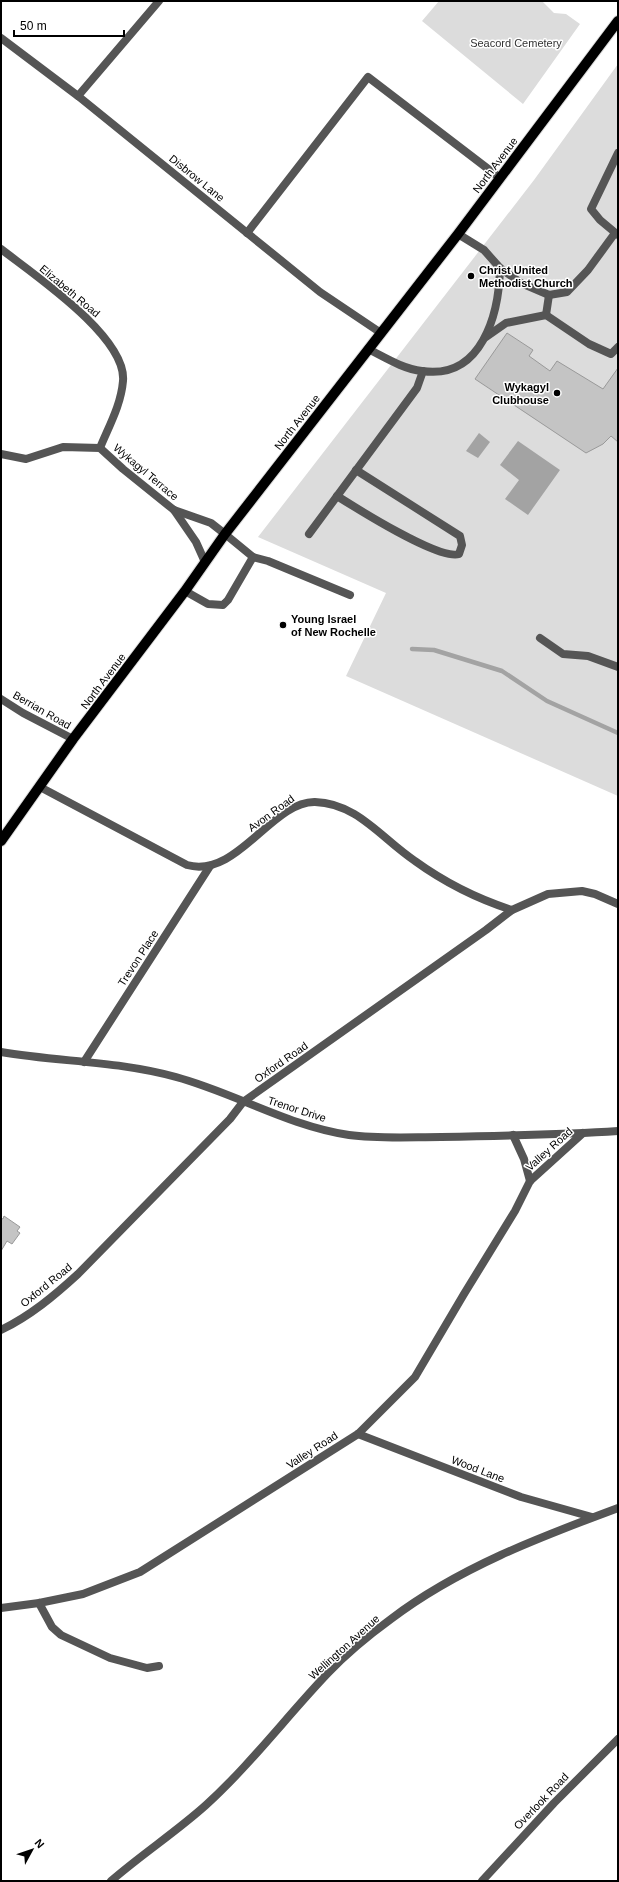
<svg xmlns="http://www.w3.org/2000/svg" width="619" height="1882" font-family="Arial,sans-serif">
<style>
.green{fill:#dcdcdc}
.water{fill:#a3a3a3}
.lines{fill:none;stroke-linecap:round;stroke-linejoin:round}
.stream{stroke:#a3a3a3;stroke-width:4.5}
.building{fill:#c4c4c4;stroke:#999}
.primary-casing{stroke:#dbdbdb;stroke-width:12}
.lane{stroke:#555;stroke-width:8}
.street{stroke:#555;stroke-width:8}
.primary{stroke:#000;stroke-width:10}
.poi-dot{fill:#000;stroke:#fff;stroke-width:1.5}
.labels{text-anchor:middle;stroke-width:3;stroke-linejoin:round;paint-order:stroke}
.park-label{font-size:11px;fill:#333;stroke:#fff}
.street-label{font-size:11px;fill:#000;stroke:#fff}
.poi-label{font-size:11px;font-weight:bold;fill:#000;stroke:#fff;text-anchor:start}
</style>
<rect width="100%" height="100%" fill="#fff"/>
<g class="green">
<path d="M439 1H542L554 13 566 14 580 24 523 104 422 21Z"/>
<path d="M618 64V796L346 676 386 593 258 537 534 180Z"/>
</g>
<g class="water">
<path d="M479 433 490 442 478 458 466 451Z"/>
<path d="M518 441 560 470 528 515 505 499 519 480 500 465Z"/>
</g>
<g class="lines">
<path class="stream" d="M412 649 434 650 502 671 547 701 618 733"/>
</g>
<g class="building">
<path d="M507 333 533 350 529 356 550 371 557 361 603 389 618 368V442L611 436 603 444 586 453 475 379Z"/>
<path d="M4 1216 20 1227 17 1231 20 1233 12 1244 7 1241 1 1251V1218L3 1219Z"/>
</g>
<g class="lines">
<defs>
<path id="primary" d="M1 841 73 739 185 591 225 534 458 234 618 21"/>
</defs>
<use href="#primary" class="primary-casing"/>
<g class="lane">
<path d="M618 153 591 209 600 220 618 235"/>
<path d="M247 233 368 77 500 178"/>
<path d="M500 268 521 283 549 295 567 292 588 270 615 233"/>
<path d="M546 315 549 295"/>
<path d="M486 337 506 323 546 315 589 344 611 354 618 347"/>
<path d="M368 349C386 358 403 369 422 371 482 380 499 314 500 268L484 250 458 234"/>
<path d="M337 496C356 508 440 561 459 554L462 545 460 536 356 470"/>
<path d="M225 534 253 557 268 561 350 595"/>
<path d="M309 534 417 388 423 371"/>
<path d="M185 591 208 604 223 605 228 600 253 557"/>
<path d="M540 638 563 654 588 656 618 667"/>
</g>
<g class="street">
<path d="M1 38 78 96 320 292 381 333"/>
<path d="M78 96 159 1"/>
<path d="M1 249C33 274 127 337 123 381 121 405 109 426 100 448"/>
<path d="M1 454 26 459 63 447 100 448 123 469 174 510 211 523 225 534"/>
<path d="M174 510 196 542 205 562"/>
<path d="M1 699 23 713 73 739"/>
<path d="M40 787 187 865C237 879 272 801 315 802 357 803 382 839 415 861 444 882 478 899 512 910"/>
<path d="M1 1052C59 1062 119 1061 176 1077 235 1093 288 1126 349 1135 379 1139 411 1137 441 1137 500 1136 559 1135 618 1131"/>
<path d="M84 1062 210 866"/>
<path d="M513 1135 524 1159 530 1181"/>
<path d="M1 1330C30 1316 54 1296 78 1274L230 1119 243 1102 486 930 512 910 548 894 582 891 595 894 618 904"/>
<path d="M358 1434 521 1497 592 1517"/>
<path d="M39 1603 52 1627 61 1635 110 1658 147 1668 159 1666"/>
<path d="M1 1608 39 1603 83 1594 140 1572 358 1434 415 1377 464 1294 515 1211 530 1181 583 1133"/>
<path d="M111 1881C142 1854 176 1832 206 1805 250 1765 287 1716 328 1673 347 1653 369 1635 391 1619 458 1568 540 1537 618 1508"/>
<path d="M482 1881 554 1803 618 1739"/>
</g>
<use href="#primary" class="primary"/>
</g>
<g class="poi-dot">
<circle cx="471" cy="276" r="4"/>
<circle cx="557" cy="393" r="4"/>
<circle cx="283" cy="625" r="4"/>
</g>
<g class="labels">
<g class="park-label">
<text x="516" y="47">Seacord Cemetery</text>
</g>
<g class="street-label">
<text transform="translate(495 165) rotate(-53)" y="4">North Avenue</text>
<text transform="translate(197 178) rotate(39)" y="4">Disbrow Lane</text>
<text transform="translate(70 291) rotate(40)" y="4">Elizabeth Road</text>
<text transform="translate(297 422) rotate(-52)" y="4">North Avenue</text>
<text transform="translate(146 472) rotate(40)" y="4">Wykagyl Terrace</text>
<text transform="translate(103 681) rotate(-53)" y="4">North Avenue</text>
<text transform="translate(42 710) rotate(30)" y="4">Berrian Road</text>
<text transform="translate(271 813) rotate(-36)" y="4">Avon Road</text>
<text transform="translate(138 958) rotate(-57)" y="4">Trevon Place</text>
<text transform="translate(281 1062) rotate(-35)" y="4">Oxford Road</text>
<text transform="translate(297 1109) rotate(18)" y="4">Trenor Drive</text>
<text transform="translate(549 1149) rotate(-42)" y="4">Valley Road</text>
<text transform="translate(46 1285) rotate(-39)" y="4">Oxford Road</text>
<text transform="translate(312 1450) rotate(-33)" y="4">Valley Road</text>
<text transform="translate(478 1469) rotate(21)" y="4">Wood Lane</text>
<text transform="translate(344 1647) rotate(-42)" y="4">Wellington Avenue</text>
<text transform="translate(541 1801) rotate(-46)" y="4">Overlook Road</text>
</g>
<g class="poi-label">
<text x="479" y="274">Christ United<tspan x="479" dy="13">Methodist Church</tspan></text>
<text x="549" y="391" text-anchor="end">Wykagyl<tspan x="549" dy="13">Clubhouse</tspan></text>
<text x="291" y="623">Young Israel<tspan x="291" dy="13">of New Rochelle</tspan></text>
</g>
</g>
<rect width="619" height="1882" fill="none" stroke="#000000" stroke-width="4"/>
<g transform="translate(32 1850) rotate(50)" stroke="#ffffff" stroke-width="3" paint-order="stroke">
<path d="M0-3L7 15L0 10L-7 15Z" fill="#000000"/>
<text y="-6" font-size="11" font-weight="bold" text-anchor="middle" fill="#000000">N</text>
</g>
<path d="M14 30v6h110v-6" fill="none" stroke="#000000" stroke-width="2"/>
<text x="20" y="30" font-size="12" fill="#000000" stroke="#ffffff" stroke-width="3" paint-order="stroke">50 m</text>
</svg>
